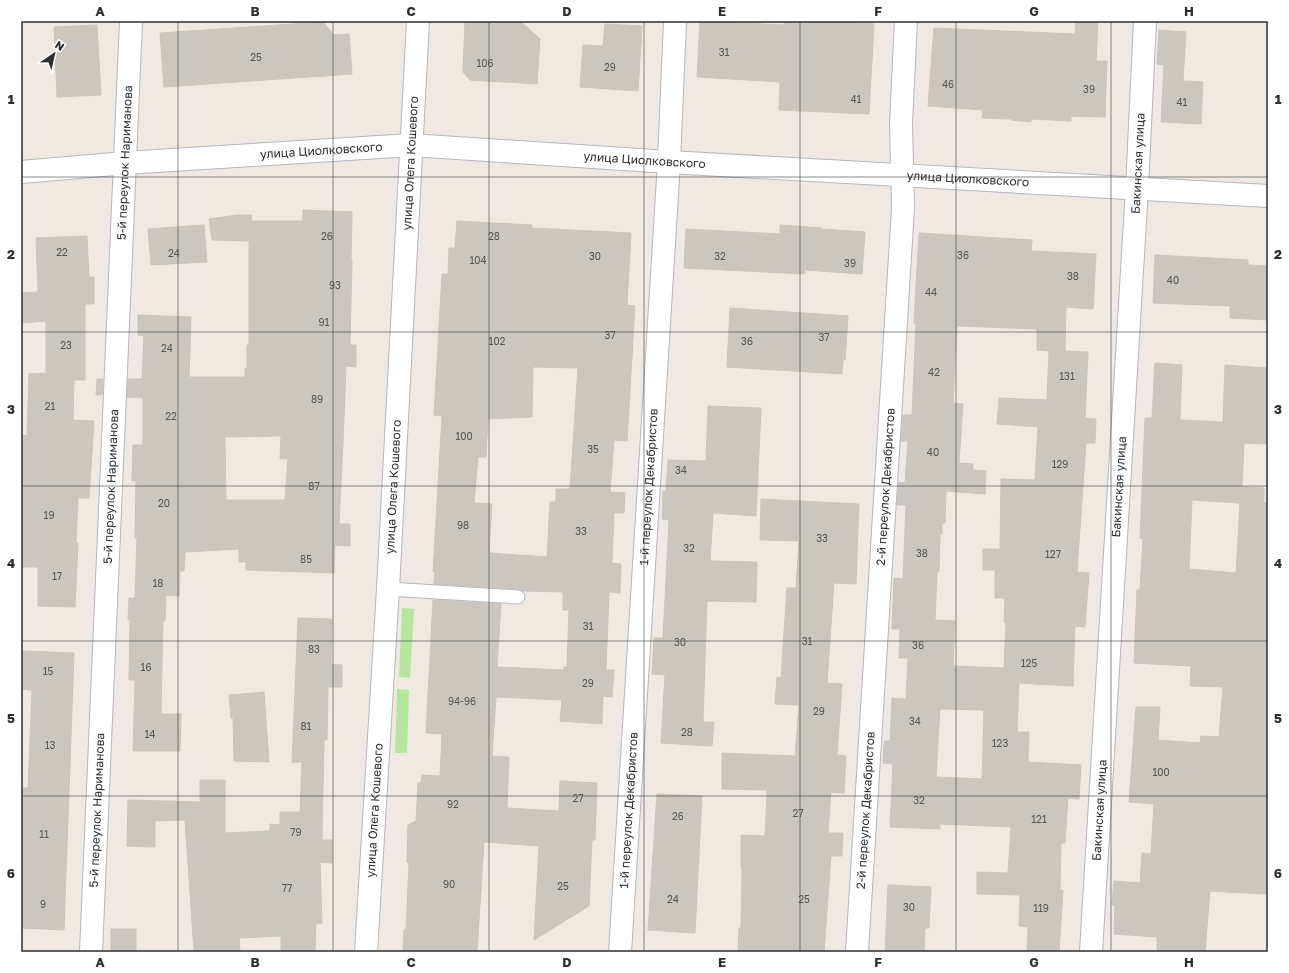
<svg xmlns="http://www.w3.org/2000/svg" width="1289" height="973" font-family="'Golos Text',sans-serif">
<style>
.green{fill:#b6e59e}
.building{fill:#cbc7bf;stroke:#cbc5ba;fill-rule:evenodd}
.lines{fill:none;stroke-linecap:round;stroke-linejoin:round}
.lane-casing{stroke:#b4b7c1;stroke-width:15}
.street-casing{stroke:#b4b7c1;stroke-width:24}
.lane{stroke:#fff;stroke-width:13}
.street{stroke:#fff;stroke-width:22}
.grid{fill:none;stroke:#2e2e2e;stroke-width:1;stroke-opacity:0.55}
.labels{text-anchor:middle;stroke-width:3;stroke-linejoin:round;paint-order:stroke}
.number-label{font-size:10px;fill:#555452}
.street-label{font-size:12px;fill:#2e2e2e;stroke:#fff}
.neatline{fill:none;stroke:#2e2e2e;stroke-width:1.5}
.grid-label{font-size:13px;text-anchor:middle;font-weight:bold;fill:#2e2e2e}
</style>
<rect width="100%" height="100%" fill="#efe9e1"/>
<g class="green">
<path d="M402 608 414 609 410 678 399 677Z"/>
<path d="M397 689 409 690 407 753H395Z"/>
</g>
<g class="building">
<path d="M465 21H520L540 39 537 84 470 80 463 72Z"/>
<path d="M700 21 784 25V21H830L874 24 869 114 779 110 780 82 697 77Z"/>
<path d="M1076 21H1098L1096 61H1107L1105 117 1071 116V121L1031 119V122L1011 120V119L982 118 983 110 928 106 934 28 1075 34Z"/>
<path d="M323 22 334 35 349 34 352 74 164 87 160 33Z"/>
<path d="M605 24 642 26 638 91 580 87 583 45 603 46Z"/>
<path d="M97 25 101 95 57 97 54 27Z"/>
<path d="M1159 30 1186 32 1183 81 1203 82 1201 124 1161 122 1164 65 1157 64Z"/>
<path d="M303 210 352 212 351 260H352L350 345H356V367L346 366 343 443 339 524H350V546L335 545 334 573 246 570V562H239V549L185 552 184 571H180L179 596 166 595 165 621H163L161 714H181L180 751H133L135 680H129L130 620H128L129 598H135L137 538H135L136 481H132L133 445H143V398L127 397 128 379H142L144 336 138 335V315L191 317 189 377H245V368H247V345H249V241L212 240 209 219 237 215H252L251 221H303ZM281 436 280 459H288L285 500H226L225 437Z"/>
<path d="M457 221 532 225V228L631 233 627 305 635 306 627 441 614 440 610 492 625 493 624 513H614L612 563 621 564 620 593 609 592 606 670H614L612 697 603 696 602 724 560 721 562 700 496 697 492 756 509 757 507 808 559 811 560 781 597 783 595 840H592L589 906 534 940 539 846 484 842 477 952H403L404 930H406L409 863 407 862 408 825 416 821 418 783H421L422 775 440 776 442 734 426 733 433 600 501 604 497 667 564 670V667H567L569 610H563V592L523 591 518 589 434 584 435 572H433L442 416 434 415 442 274H448L449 248H455ZM533 367 578 368 570 489H556V502H550L547 557 489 553 492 504 474 503 478 457H486L488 419 532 417Z"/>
<path d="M204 225 207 262 151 265 148 229Z"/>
<path d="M780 225 821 228V229L865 232 862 274 805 270V274L684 268 686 229 780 234Z"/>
<path d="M919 233 1032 240 1031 251 1096 254 1093 309 1066 307 1065 351 1088 352 1085 418 1096 419 1095 443H1086L1077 572 1089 573 1085 627 1075 626 1073 686 1019 683 1017 732H1029L1028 762 1081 765 1079 799 1068 798 1065 843H1061L1060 890H1063L1059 952H1027L1028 927 1019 926 1020 895 977 894V872L1008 873 1011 827 940 824V829L890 827 893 764 883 763 884 741H890L892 698 906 699 908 658H899L900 629H892L894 578 903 579 906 505H897L899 482 905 483 908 441H901L903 415H912L916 323H914ZM957 326 1037 329V350L1049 351 1047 400 999 398 997 424 1038 427 1035 480 1001 479 1000 549H983V570H995V598H1005L1004 622H1006L1004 668 953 666 955 621 935 620 937 572H939L940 534H942V523H945L946 491 985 494 986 471 973 470V464L959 463 963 404 953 403ZM940 709 984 710 982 779 936 777Z"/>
<path d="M87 236 89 277H94V304H85V380H74L73 420 94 421 89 498H78L76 543H78L75 607 38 606V567H21V435L27 436 29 374 46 373V321L21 323V293L38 292 36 238Z"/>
<path d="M1155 255 1248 260V265L1268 266V320L1230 318V306L1153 303Z"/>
<path d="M730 308 848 316 845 360H843L842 374 727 367Z"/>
<path d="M1155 363 1182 365 1180 420 1223 422 1225 365 1268 368V444L1244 443 1242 487 1264 488V503H1268V824L1267 850H1268V872H1267L1266 894 1210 891 1205 952H1157V937L1114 934 1115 905H1112L1114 881 1140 883 1142 853 1151 854 1154 804 1129 802 1136 707H1160L1158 740 1200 743 1201 736 1219 737 1223 687 1190 686 1191 666 1134 663 1137 590H1140L1143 539 1140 538 1145 418H1152ZM1192 500 1240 503 1236 573 1189 569Z"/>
<path d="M97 379H103L102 395H96Z"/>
<path d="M708 406 761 408 756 516 713 513 710 561 757 562 756 602 707 601 703 722H714L712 746 661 743 665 675 652 674 654 638H663L669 520 662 519 663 491H666L668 460 706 461Z"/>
<path d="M761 499 859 504 856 584 834 583 827 683 842 684 837 755 846 756 844 793 831 792 828 833H843L842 856H831L824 952H738L739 928H741L742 868H741V835L765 836 767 790 722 789V753L795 756 799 705 775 704 777 677 781 678 787 588H796L799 541 760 540Z"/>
<path d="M298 618 332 619 331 664 342 665V687H328L327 740H324L322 840H332V863L320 862 322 923 316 924 315 952H281V936L239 938 240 951 194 952 185 820 155 821V847L127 846 128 800 200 802V780H225V833L270 831V824L280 825V812H300L302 762H292Z"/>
<path d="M23 651 74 653 64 930 21 928V788H28L32 690 22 689Z"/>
<path d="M264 692 269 762 234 761 233 717 231 718 229 695Z"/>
<path d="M657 794 702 796 695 933 648 930Z"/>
<path d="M888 885 931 887 929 928H925L924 952H885Z"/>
<rect x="111" y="929" width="25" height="23"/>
</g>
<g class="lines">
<defs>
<path id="lane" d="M388 589 518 597"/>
<g id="street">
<path id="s1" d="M21 172 125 163 411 145 669 162 1268 196"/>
<path id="s2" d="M91 952 131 21"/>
<path id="s3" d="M366 952 388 589 418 21"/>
<path id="s4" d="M620 952 669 162 675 21"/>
<path id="s5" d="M857 952 903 208 901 123 906 21"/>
<path id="s6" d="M1091 952 1137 188 1145 21"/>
</g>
</defs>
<use href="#lane" class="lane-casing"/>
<use href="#street" class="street-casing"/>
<use href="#lane" class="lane"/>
<use href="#street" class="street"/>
</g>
<path class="grid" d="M178 21V952M333 21V952M489 21V952M644 21V952M800 21V952M956 21V952M1111 21V952M21 177H1268M21 332H1268M21 486H1268M21 641H1268M21 796H1268"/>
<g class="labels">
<g class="number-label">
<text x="724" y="56">31</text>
<text x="256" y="61">25</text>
<text x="485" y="67">106</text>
<text x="610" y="71">29</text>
<text x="948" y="88">46</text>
<text x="1089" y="93">39</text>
<text x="856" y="103">41</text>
<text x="1182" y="106">41</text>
<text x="327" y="240">26</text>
<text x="494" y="240">28</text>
<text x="62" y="256">22</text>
<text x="174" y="257">24</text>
<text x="963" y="259">36</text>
<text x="595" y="260">30</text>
<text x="720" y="260">32</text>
<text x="478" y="264">104</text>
<text x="850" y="267">39</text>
<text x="1073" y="280">38</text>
<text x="1173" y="284">40</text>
<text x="335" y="289">93</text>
<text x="931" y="296">44</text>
<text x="324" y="326">91</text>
<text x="610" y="339">37</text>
<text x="824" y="341">37</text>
<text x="497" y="345">102</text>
<text x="747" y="345">36</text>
<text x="66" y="349">23</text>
<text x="167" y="352">24</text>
<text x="934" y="376">42</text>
<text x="1067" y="380">131</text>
<text x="317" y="403">89</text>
<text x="50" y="410">21</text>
<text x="171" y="420">22</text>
<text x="464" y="440">100</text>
<text x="593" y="453">35</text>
<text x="933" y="456">40</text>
<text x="1060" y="468">129</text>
<text x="681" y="474">34</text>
<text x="314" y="490">87</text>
<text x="164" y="507">20</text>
<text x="49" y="519">19</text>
<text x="463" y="529">98</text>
<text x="581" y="535">33</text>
<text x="822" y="542">33</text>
<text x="689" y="552">32</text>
<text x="922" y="557">38</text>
<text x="1053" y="558">127</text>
<text x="306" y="563">85</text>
<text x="57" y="580">17</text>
<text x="158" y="587">18</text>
<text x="588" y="630">31</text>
<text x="807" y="645">31</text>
<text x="680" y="646">30</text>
<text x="918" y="649">36</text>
<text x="314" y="653">83</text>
<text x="1029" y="667">125</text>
<text x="146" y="671">16</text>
<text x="48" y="675">15</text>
<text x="588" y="687">29</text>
<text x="462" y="705">94-96</text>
<text x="819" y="715">29</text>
<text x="915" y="725">34</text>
<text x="306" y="730">81</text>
<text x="687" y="736">28</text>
<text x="150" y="738">14</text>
<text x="1000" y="747">123</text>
<text x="50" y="749">13</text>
<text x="1161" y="776">100</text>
<text x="578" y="802">27</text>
<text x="919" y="804">32</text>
<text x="453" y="808">92</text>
<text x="798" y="817">27</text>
<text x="678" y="820">26</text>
<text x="1039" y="823">121</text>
<text x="296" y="836">79</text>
<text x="44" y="838">11</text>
<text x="449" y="888">90</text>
<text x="563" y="890">25</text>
<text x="287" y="892">77</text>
<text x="673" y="903">24</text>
<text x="804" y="903">25</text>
<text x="43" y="908">9</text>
<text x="909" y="911">30</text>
<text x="1041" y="912">119</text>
</g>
<g class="street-label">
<text dy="4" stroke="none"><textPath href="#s1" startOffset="301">улица Циолковского</textPath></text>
<text dy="4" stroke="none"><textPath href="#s1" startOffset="625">улица Циолковского</textPath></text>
<text dy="4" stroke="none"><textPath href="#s2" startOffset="790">5-й переулок Нариманова</textPath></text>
<text dy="4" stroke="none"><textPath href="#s3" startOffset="790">улица Олега Кошевого</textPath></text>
<text dy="4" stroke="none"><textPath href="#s6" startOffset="790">Бакинская улица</textPath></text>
<text dy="4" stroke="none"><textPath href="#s1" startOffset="949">улица Циолковского</textPath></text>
<text dy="4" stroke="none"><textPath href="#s2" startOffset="466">5-й переулок Нариманова</textPath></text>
<text dy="4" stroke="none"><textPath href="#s3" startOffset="466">улица Олега Кошевого</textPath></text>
<text dy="4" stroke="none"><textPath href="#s4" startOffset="466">1-й переулок Декабристов</textPath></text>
<text dy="4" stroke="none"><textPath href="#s5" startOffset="466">2-й переулок Декабристов</textPath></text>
<text dy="4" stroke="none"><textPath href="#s6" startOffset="466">Бакинская улица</textPath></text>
<text dy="4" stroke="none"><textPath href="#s2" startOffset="142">5-й переулок Нариманова</textPath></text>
<text dy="4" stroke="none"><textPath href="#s3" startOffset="142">улица Олега Кошевого</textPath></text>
<text dy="4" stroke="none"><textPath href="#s4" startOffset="142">1-й переулок Декабристов</textPath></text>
<text dy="4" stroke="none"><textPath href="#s5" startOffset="142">2-й переулок Декабристов</textPath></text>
<text dy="4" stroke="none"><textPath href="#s6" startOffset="142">Бакинская улица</textPath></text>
</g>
</g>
<rect width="1289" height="973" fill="none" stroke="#ffffff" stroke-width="44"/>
<g transform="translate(54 54) rotate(34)" stroke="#ffffff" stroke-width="3" paint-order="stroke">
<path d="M0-3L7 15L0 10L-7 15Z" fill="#2e2e2e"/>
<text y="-6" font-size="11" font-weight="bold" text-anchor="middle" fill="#2e2e2e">N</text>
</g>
<rect x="22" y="22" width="1245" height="929" class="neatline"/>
<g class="grid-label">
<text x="100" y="16">A</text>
<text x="255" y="16">B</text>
<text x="411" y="16">C</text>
<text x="567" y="16">D</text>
<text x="722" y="16">E</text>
<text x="878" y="16">F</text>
<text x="1034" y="16">G</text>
<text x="1189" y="16">H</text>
<text x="11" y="104">1</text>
<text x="1278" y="104">1</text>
<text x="11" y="259">2</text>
<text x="1278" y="259">2</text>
<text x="11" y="414">3</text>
<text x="1278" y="414">3</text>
<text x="11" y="568">4</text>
<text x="1278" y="568">4</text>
<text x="11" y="723">5</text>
<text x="1278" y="723">5</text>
<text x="11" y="878">6</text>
<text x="1278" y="878">6</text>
<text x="100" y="967">A</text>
<text x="255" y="967">B</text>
<text x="411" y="967">C</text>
<text x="567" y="967">D</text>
<text x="722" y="967">E</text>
<text x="878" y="967">F</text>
<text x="1034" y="967">G</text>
<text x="1189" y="967">H</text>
</g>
</svg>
